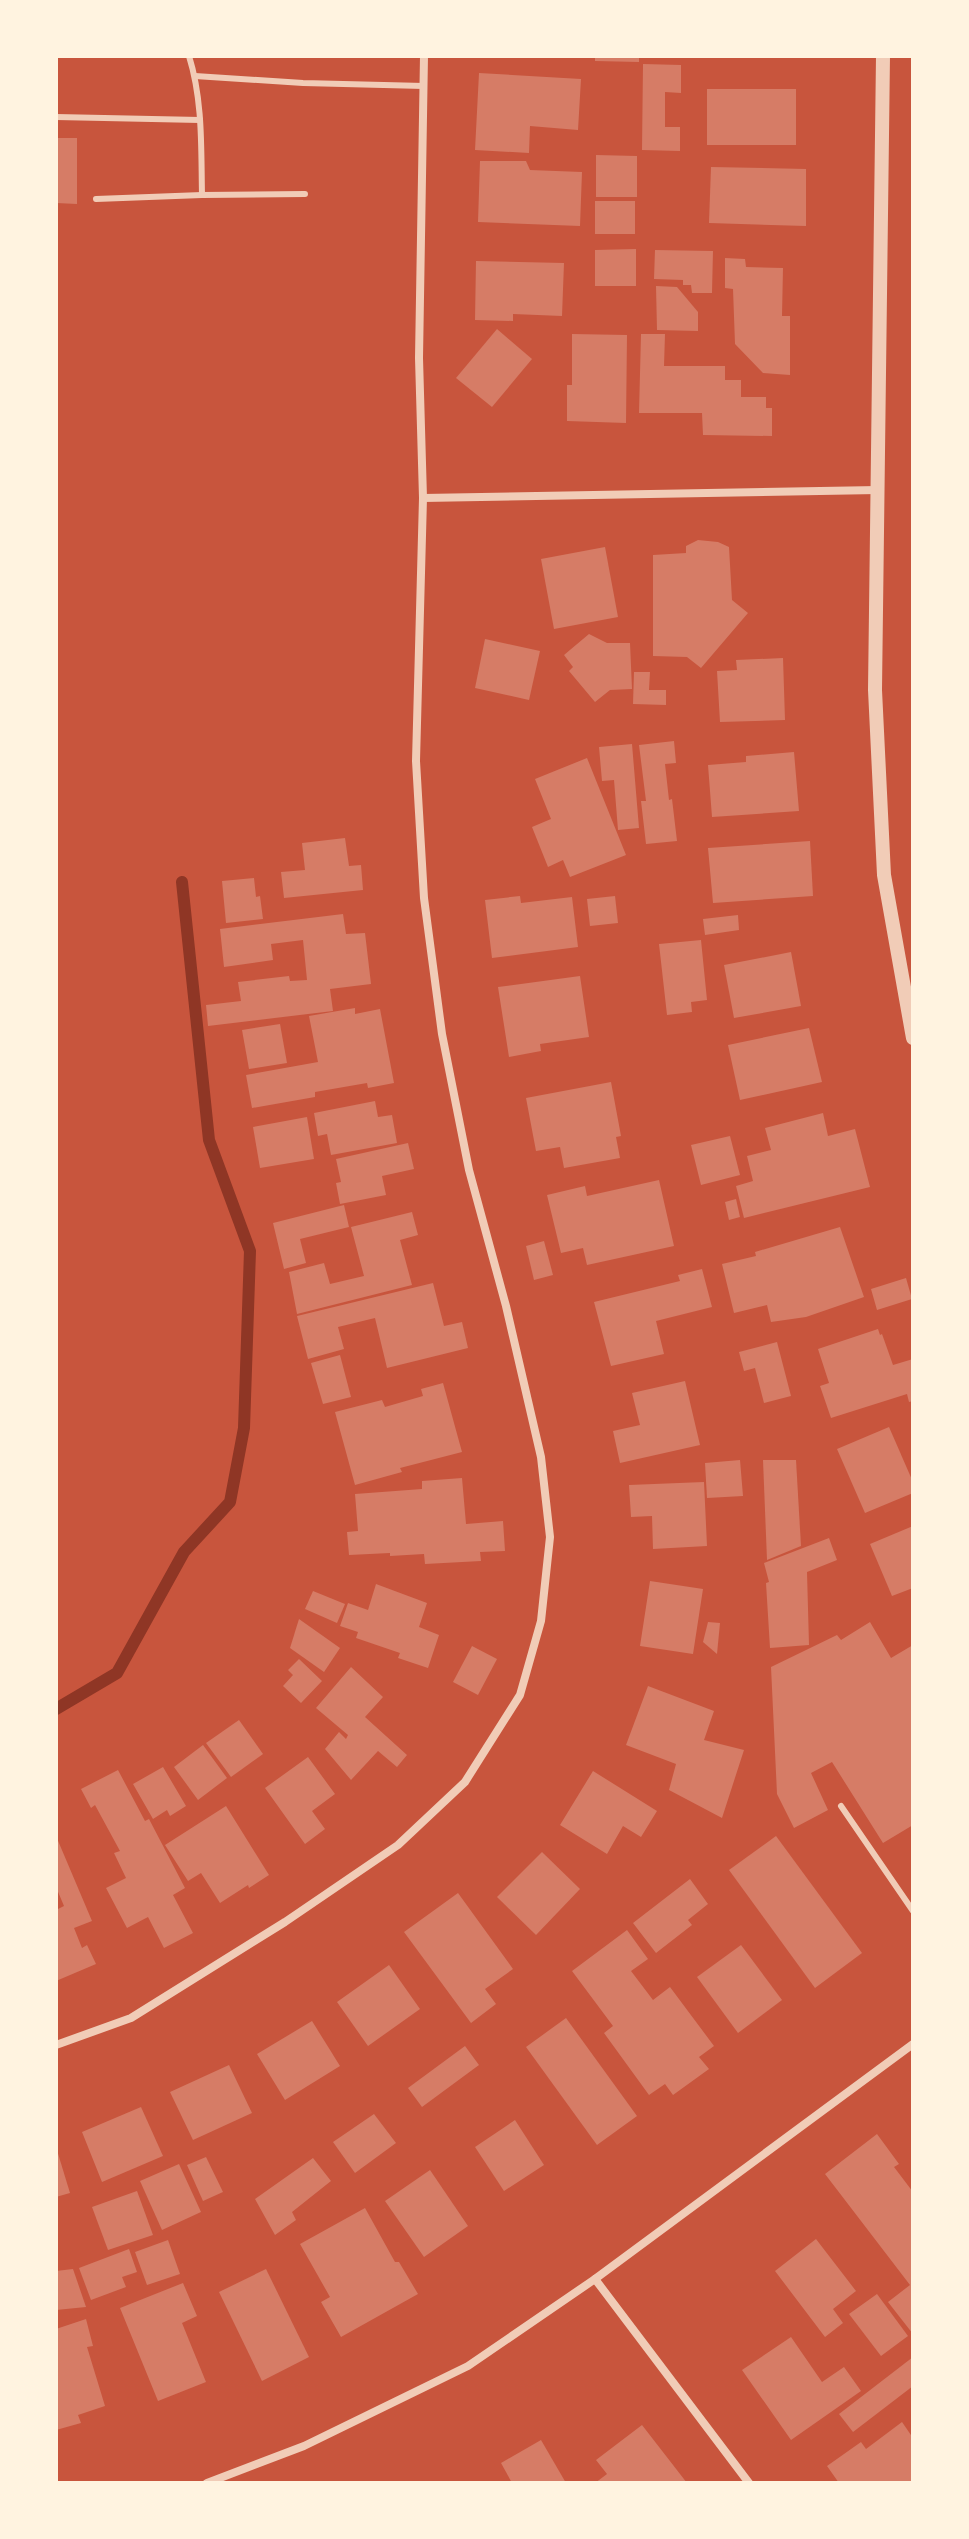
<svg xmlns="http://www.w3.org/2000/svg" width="969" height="2539" font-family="'Source Sans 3',sans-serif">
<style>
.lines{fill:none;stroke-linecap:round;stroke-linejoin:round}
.stream{stroke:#8f3625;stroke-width:12}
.building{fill:#d67c66}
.service{stroke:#f1ccb7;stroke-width:6}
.minor{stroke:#f1ccb7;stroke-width:8}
.tertiary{stroke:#f1ccb7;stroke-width:14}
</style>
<rect width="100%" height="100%" fill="#c8553d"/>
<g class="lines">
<path class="stream" d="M56 1709 117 1673 184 1552 230 1502 244 1428 250 1251 209 1140 182 882"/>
</g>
<g class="building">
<path d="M595 56H639V62L595 61Z"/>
<path d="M643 64 681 65V93L665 92V127H680V151L642 150Z"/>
<path d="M479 73 581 79 578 130 530 126 529 153 475 150Z"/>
<rect x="707" y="89" width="89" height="56"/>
<path d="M56 138H77V204L56 203Z"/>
<path d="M596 155 637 156V197H596Z"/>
<path d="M480 161H526L530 170 582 172 580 226 478 222Z"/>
<path d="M711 167 806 169V226L709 223Z"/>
<rect x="595" y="201" width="40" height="33"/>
<path d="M636 249V286H595V250Z"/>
<path d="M655 250 713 251 712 293H692L691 285H683V280L654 279Z"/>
<path d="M725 258 745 259 746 267 783 268 782 316H790V375L763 373 735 344 733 289 725 288Z"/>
<path d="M476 261 564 263 562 316 513 314V321L475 320Z"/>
<path d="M656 286 677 287 698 312V331L657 330Z"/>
<path d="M497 329 532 359 492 407 456 378Z"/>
<path d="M572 334 627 335 626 423 567 421V385H572Z"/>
<path d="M641 334H665L664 366H725V380H741V397H766V408H772V436L703 435 702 413H639Z"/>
<path d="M698 540 718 542 729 547 732 600 748 613 701 668 687 657 653 656V555L686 553V546Z"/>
<path d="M605 547 618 617 554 629 541 559Z"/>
<path d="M589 634 607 643H630L632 689 610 690 595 702 569 671 573 667 564 655Z"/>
<path d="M485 639 540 651 529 700 475 688Z"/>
<path d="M783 658 785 720 720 722 717 671 737 670 736 660Z"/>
<path d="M634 672H650L649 690H666V705L633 704Z"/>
<path d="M674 741 676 763 665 764 669 800 672 799 677 841 646 844 641 801H646L639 745Z"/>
<path d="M632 744 639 828 618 830 614 780 602 781 599 747Z"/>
<path d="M794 752 799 811 712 817 708 765 746 762V756Z"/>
<path d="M587 758 626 855 570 877 563 860 548 867 532 827 551 819 535 779Z"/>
<path d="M345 838 349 866 361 865 363 890 284 898 281 872 305 870 302 843Z"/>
<path d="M810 841 813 896 713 903 708 848Z"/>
<path d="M254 878 256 897 260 896 263 919 226 923 222 881Z"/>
<path d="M520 896 521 903 572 897 578 947 492 958 485 900Z"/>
<path d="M615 896 618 923 590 926 587 899Z"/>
<path d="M343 914 346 934 365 933 371 984 330 989 333 1011 208 1026 206 1005 241 1001 238 982 289 976 290 981 307 980 303 940 271 944 273 960 224 967 220 929Z"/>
<path d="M738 915 739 930 705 935 703 919Z"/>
<path d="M701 940 707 1000 691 1002 692 1012 667 1015 659 944Z"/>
<path d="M791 952 801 1006 734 1018 724 965Z"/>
<path d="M580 976 589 1037 540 1044 541 1051 509 1057 498 987Z"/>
<path d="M355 1008V1014L380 1009 394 1083 368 1088 367 1083 315 1092V1097L252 1108 246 1075 318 1062 309 1016Z"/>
<path d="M280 1024 287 1063 249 1069 242 1030Z"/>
<path d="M809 1028 822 1082 740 1100 728 1045Z"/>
<path d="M611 1082 621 1136 616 1137 620 1158 564 1168 560 1147 536 1151 526 1098Z"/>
<path d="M375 1101 378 1117 392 1115 397 1143 331 1155 327 1134 318 1136 314 1113Z"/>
<path d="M823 1113 828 1136 855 1129 870 1187 744 1218 736 1186 753 1181 747 1156 771 1150 765 1128Z"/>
<path d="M307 1117 314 1159 260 1168 253 1127Z"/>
<path d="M730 1136 740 1175 701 1185 691 1145Z"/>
<path d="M408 1143 414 1169 382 1176 386 1195 340 1204 336 1183 341 1182 336 1159Z"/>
<path d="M659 1180 674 1246 587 1265 583 1248 561 1253 547 1195 585 1186 587 1196Z"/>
<path d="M736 1199 740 1217 729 1220 725 1202Z"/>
<path d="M344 1205 349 1227 300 1239 306 1263 284 1269 273 1223Z"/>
<path d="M412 1212 418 1235 400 1240 412 1285 297 1314 289 1272 324 1263 330 1284 364 1276 351 1227Z"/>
<path d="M840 1227 864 1297 806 1317 771 1322 767 1305 734 1313 722 1264 756 1256 755 1252Z"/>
<path d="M544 1241 553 1275 534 1280 526 1246Z"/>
<path d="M702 1269 712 1307 656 1321 664 1354 611 1366 594 1302 680 1281 678 1275Z"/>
<path d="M906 1278 912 1299 877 1310 871 1289Z"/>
<path d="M433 1283 444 1326 462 1322 468 1348 387 1368 375 1318 338 1327 344 1349 308 1359 297 1316Z"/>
<path d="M878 1329 880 1335 882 1334 893 1365 913 1359V1401L909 1402 907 1394 831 1418 820 1386 829 1383 818 1349Z"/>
<path d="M777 1342 791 1396 764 1403 755 1368 744 1371 739 1352Z"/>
<path d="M340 1355 351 1397 323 1404 311 1363Z"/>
<path d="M685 1381 700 1445 620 1463 613 1431 640 1425 632 1393Z"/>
<path d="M443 1383 462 1452 400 1468 402 1472 355 1485 335 1412 382 1400 385 1407 423 1396 421 1389Z"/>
<path d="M889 1427 913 1482V1493L865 1513 837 1449Z"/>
<path d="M740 1460 743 1496 707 1498 705 1463Z"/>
<path d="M763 1460H796L801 1546 767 1560Z"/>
<path d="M462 1478 466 1524 503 1521 505 1551 480 1552 481 1561 425 1564 424 1554 390 1556V1553L349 1555 347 1532 358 1531 355 1494 422 1489V1481Z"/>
<path d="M704 1482 707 1546 653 1549 652 1516 631 1517 629 1485Z"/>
<path d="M913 1526V1588L892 1596 870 1544Z"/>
<path d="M829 1538 837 1560 807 1572 809 1645 770 1648 766 1583 769 1582 764 1563Z"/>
<path d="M650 1581 703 1589 693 1654 640 1646Z"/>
<path d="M376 1584 427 1603 419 1627 439 1635 428 1668 398 1658 400 1653 356 1638 358 1632 340 1626 348 1603 368 1610Z"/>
<path d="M313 1591 345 1604 337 1623 305 1609Z"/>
<path d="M299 1619 340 1648 324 1672 290 1648Z"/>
<path d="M708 1622 720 1623 717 1654 703 1642Z"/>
<path d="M870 1622 891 1658 913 1645V1825L883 1843 832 1762 811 1773 828 1810 794 1828 777 1794 771 1667 837 1635 841 1640Z"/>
<path d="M472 1646 497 1659 478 1695 453 1682Z"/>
<path d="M299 1659 322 1681 301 1703 283 1686 293 1675 288 1670Z"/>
<path d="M351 1667 383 1697 365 1717 407 1755 397 1767 378 1751 351 1780 325 1749 339 1732 346 1739 348 1735 316 1708Z"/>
<path d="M648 1686 714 1711 704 1740 744 1750 722 1818 669 1790 676 1764 626 1745Z"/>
<path d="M239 1720 263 1754 231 1777 206 1743Z"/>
<path d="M203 1745 227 1778 198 1800 174 1767Z"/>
<path d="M308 1757 335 1794 312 1811 325 1829 305 1844 265 1788Z"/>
<path d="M163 1767 186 1806 170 1816 167 1810 153 1819 133 1784Z"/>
<path d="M118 1770 145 1821 149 1819 185 1888 173 1895 193 1933 164 1948 148 1917 127 1928 106 1888 126 1878 114 1853 120 1851 95 1805 91 1808 81 1789Z"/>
<path d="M593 1771 657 1811 641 1837 623 1826 607 1854 560 1825Z"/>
<path d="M226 1806 269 1875 249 1888 248 1885 220 1903 201 1873 188 1881 165 1845Z"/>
<path d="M56 1836 92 1921 74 1928 82 1948 87 1945 96 1964 56 1981V1910L64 1906 56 1887Z"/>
<path d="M776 1836 862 1953 815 1988 729 1870Z"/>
<path d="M542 1852 580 1889 536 1935 497 1897Z"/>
<path d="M690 1879 708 1904 688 1920 692 1925 656 1953 633 1923Z"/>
<path d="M458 1893 513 1969 485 1989 496 2004 471 2023 404 1932Z"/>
<path d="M627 1930 648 1959 631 1971 653 2000 670 1987 714 2046 699 2057 709 2069 673 2095 665 2084 649 2095 604 2033 613 2026 572 1971Z"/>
<path d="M741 1945 782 2000 738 2033 697 1977Z"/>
<path d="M389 1965 420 2009 368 2046 337 2002Z"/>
<path d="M566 2018 637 2116 597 2145 526 2047Z"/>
<path d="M312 2021 340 2066 285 2100 257 2054Z"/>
<path d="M465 2046 479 2065 422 2107 408 2088Z"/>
<path d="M229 2065 252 2113 193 2140 170 2092Z"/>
<path d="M141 2107 163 2156 102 2182 82 2132Z"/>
<path d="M374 2114 396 2143 355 2173 333 2142Z"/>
<path d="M515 2120 544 2165 504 2191 475 2147Z"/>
<path d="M877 2134 899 2164 894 2167 913 2192V2334L888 2302 910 2285 825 2174Z"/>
<path d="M56 2147 70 2193 56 2197Z"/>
<path d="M206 2157 223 2192 203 2201 187 2165Z"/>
<path d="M313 2158 331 2181 292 2212 296 2220 275 2235 255 2199Z"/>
<path d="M179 2164 201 2212 162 2230 140 2181Z"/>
<path d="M430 2170 468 2226 424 2257 385 2201Z"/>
<path d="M137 2191 153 2235 108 2250 92 2207Z"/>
<path d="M365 2208 395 2262H399L418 2294 341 2337 321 2302 330 2297 300 2244Z"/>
<path d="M816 2239 856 2291 833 2309 843 2323 825 2337 775 2271Z"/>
<path d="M168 2240 180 2274 147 2285 135 2252Z"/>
<path d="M129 2249 137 2272 122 2277 126 2287 91 2300 79 2268Z"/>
<path d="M73 2269 86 2307 56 2310V2271Z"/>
<path d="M266 2269 309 2357 262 2381 219 2292Z"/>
<path d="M183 2283 197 2316 182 2323 206 2382 158 2401 120 2308Z"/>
<path d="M877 2294 908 2336 881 2356 849 2314Z"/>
<path d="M86 2319 93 2346 87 2347 105 2406 78 2415 81 2423 56 2430V2329Z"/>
<path d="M791 2337 822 2382 844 2367 861 2391 791 2440 742 2370Z"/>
<path d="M913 2357V2386L853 2432 839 2414Z"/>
<path d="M902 2422 913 2438V2483H839L827 2466 861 2442 866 2449Z"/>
<path d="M642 2425 687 2483H595L607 2474 596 2460Z"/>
<path d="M541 2440 566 2483H512L501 2463Z"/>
</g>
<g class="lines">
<g class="service">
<path d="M189 56C203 101 201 148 202 195L305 194"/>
<path d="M195 76 303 83 424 86"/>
<path d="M56 117 200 120"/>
<path d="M96 199 202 195"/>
<path d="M841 1806 913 1911"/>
</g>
<g class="minor">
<path d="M423 498 878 490"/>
<path d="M56 2045 131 2018 285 1922 398 1845 465 1782 520 1695 541 1621 550 1537 541 1457 506 1306 469 1170 442 1034 424 898 416 761 423 498 419 358 424 56"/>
<path d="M595 2279 749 2483"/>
<path d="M207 2483 304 2446 468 2366 595 2279 913 2044"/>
</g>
<path class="tertiary" d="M883 56 875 690 884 875 913 1038"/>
</g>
<rect width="969" height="2539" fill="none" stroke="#fff3e0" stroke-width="116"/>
</svg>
